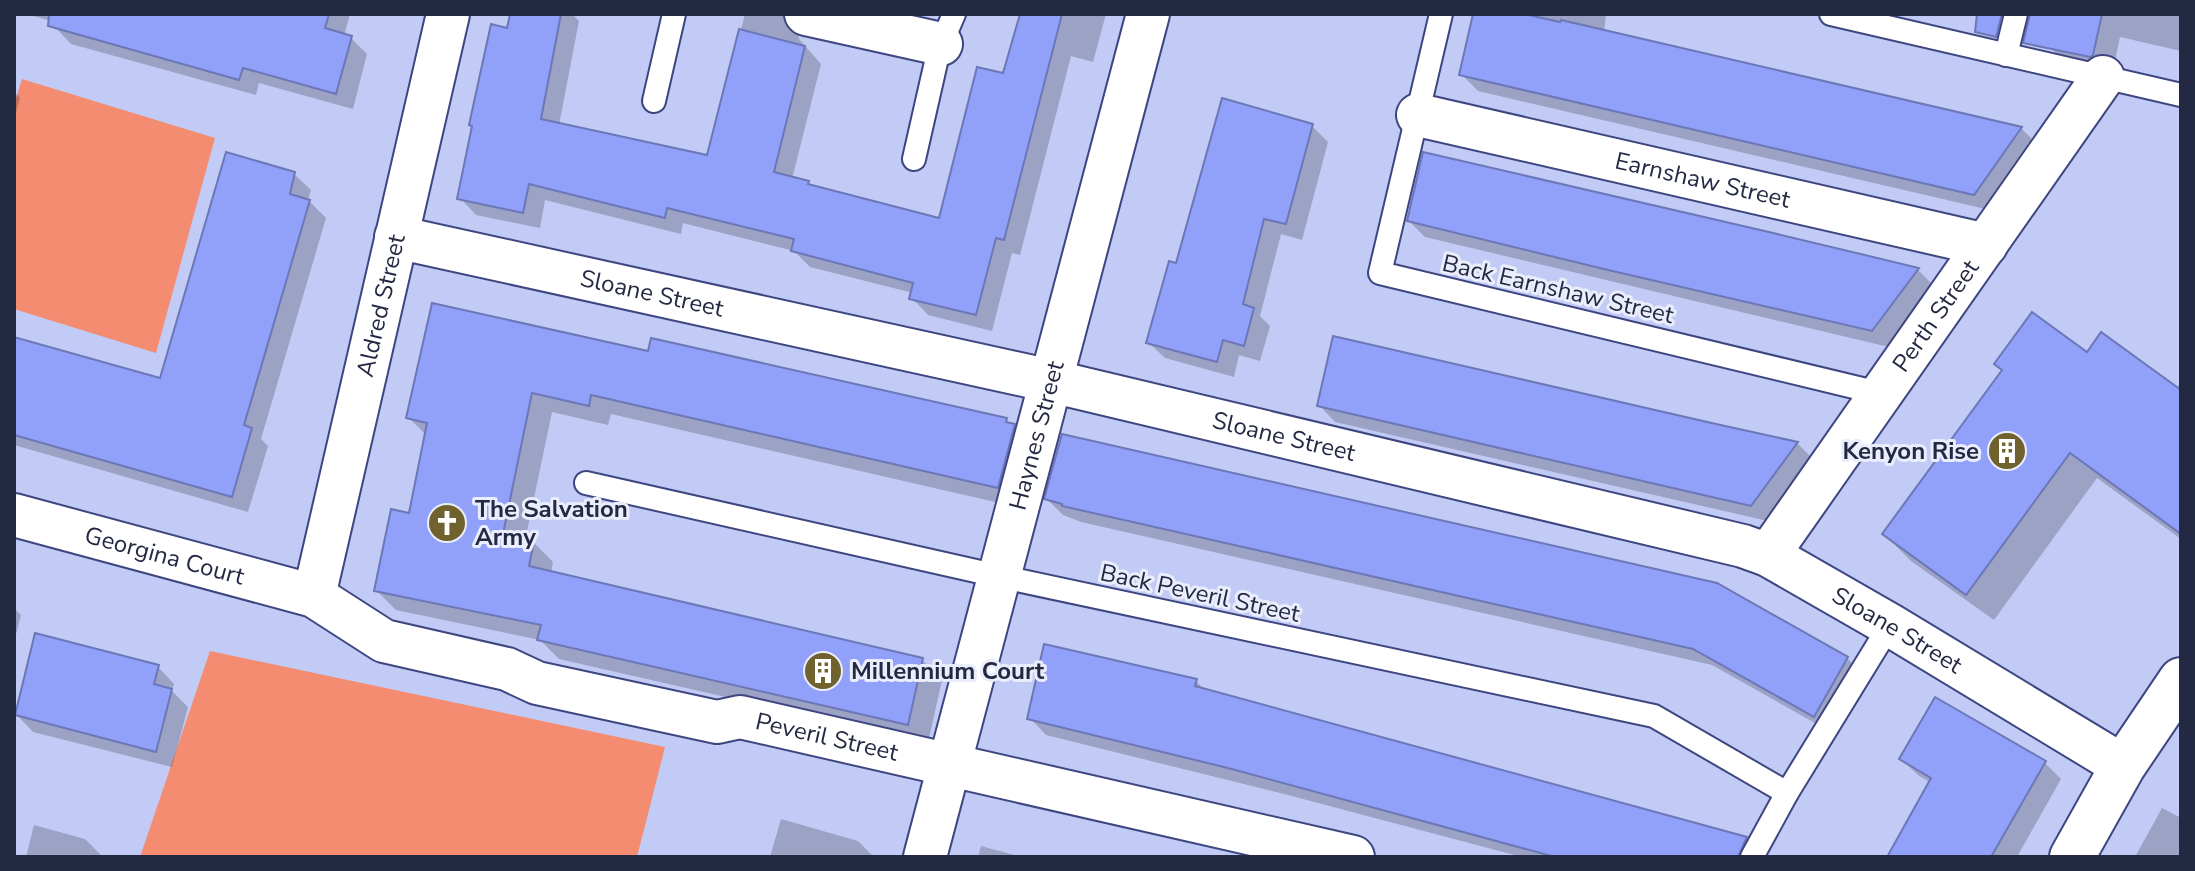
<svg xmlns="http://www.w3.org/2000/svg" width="2195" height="871" font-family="'Nunito Sans',sans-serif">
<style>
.green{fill:#f48c71}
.shadow{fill:#0003}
.building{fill:#91a0f9;stroke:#6c77b7;stroke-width:2}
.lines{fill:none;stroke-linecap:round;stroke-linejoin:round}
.service-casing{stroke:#3e4681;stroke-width:26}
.minor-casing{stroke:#3e4681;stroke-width:46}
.tertiary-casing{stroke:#3e4681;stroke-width:48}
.service{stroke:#fff;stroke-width:22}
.minor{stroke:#fff;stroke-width:42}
.tertiary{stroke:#fff;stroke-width:44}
.labels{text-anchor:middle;stroke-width:6;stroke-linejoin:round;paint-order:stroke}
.street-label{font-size:24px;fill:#242943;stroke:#eaedfc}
.poi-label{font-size:24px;font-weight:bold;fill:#242943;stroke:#eaedfc;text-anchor:start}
</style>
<rect width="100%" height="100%" fill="#c2cbf5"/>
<g class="green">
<path d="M22 79 215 138 156 353 14 309V105Z"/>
<path d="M210 651 665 747 637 857H140Z"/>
</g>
<g class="shadow">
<path d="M25 14H350L344 36 351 38 367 54 353 109 259 83 256 95 71 44 55 27 56 22Z"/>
<path d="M512 14H572L579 21 559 125 709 157 745 14H805L798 27 799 39 821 64 792 179 808 182 813 188 940 220 1005 76 1022 14H1106L1093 62 1071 56 1020 255 1012 253 992 331 928 315 912 298 913 293 810 267 794 251 683 223 681 234 545 200 540 228 476 215 460 198Z"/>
<path d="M1475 14H1606L1604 32 2021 128 2037 144 1990 210 1478 91 1461 74Z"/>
<path d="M2057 14H2181V51L2120 37 2112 75 2069 67 2050 47Z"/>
<path d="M14 92 20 98 14 119Z"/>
<path d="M1312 126 1328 142 1302 240 1281 234 1260 316 1270 326 1260 361 1239 355 1234 377 1165 358 1148 342 1178 265Z"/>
<path d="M1424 154 1918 270 1934 286 1889 347 1425 237 1409 221Z"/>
<path d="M294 174 311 190 308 200 326 218 261 439 268 446 248 512 14 445V338L161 381Z"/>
<path d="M649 353 1006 420 1034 446 1017 507 611 414 608 425 552 412 525 541 533 542 553 562 551 573 922 660 942 680 928 743 559 659 540 640 396 610 376 590 410 515 427 436 408 417Z"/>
<path d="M2088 354 2176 389 2181 381V539L2097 478 1994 620 1911 561 1884 534Z"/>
<path d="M1319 405 1797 443 1813 459 1768 521 1335 422Z"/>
<path d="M1047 499 1847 658 1863 675 1831 732 1712 665 1081 522 1063 515Z"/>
<path d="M14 608 21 615 14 642Z"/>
<path d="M158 667 174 684 172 691 188 707 172 767 33 732 17 715Z"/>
<path d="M1196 681 1207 692 1737 857H1522L1284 794 1046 735 1030 718Z"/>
<path d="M1935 700 2045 763 2061 779 2017 857H1889L1931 783 1918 775 1901 759Z"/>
<path d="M2162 808 2181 818V857H2135Z"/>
<path d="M781 819 858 841 874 857H770Z"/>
<path d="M34 825 85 839 103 857H26Z"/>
<path d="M981 846 1022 857H978Z"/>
</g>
<g class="building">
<path d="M49 14H329L325 28 352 36 336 94 243 68 239 80 48 26Z"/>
<path d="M510 14H561L541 119 707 155 739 29 805 46 774 172 809 181 808 184 939 218 977 67 1003 73 1020 14H1062L1004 240 996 238 976 315 909 299 913 283 791 251 794 239 667 208 665 218 529 184 523 213 457 199 472 126 469 125 491 24 507 28Z"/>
<path d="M1473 14H1524L1560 22 1561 20 2022 127 1974 195 1459 75Z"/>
<path d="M1977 14H2002L1996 37 1975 32Z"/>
<path d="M2030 14H2102L2093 55 2090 57 2023 43Z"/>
<path d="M1222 98 1313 124 1286 224 1264 219 1243 304 1254 308 1244 346 1223 340 1217 362 1146 343 1169 261 1176 263Z"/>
<path d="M226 152 295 172 290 194 310 200 244 425 252 428 232 497 14 435V337L160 378Z"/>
<path d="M1423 152 1769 232 1919 268 1872 331 1608 270 1407 221Z"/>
<path d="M432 303 648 351 651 338 1007 418 1006 422 1015 424 998 488 591 395 589 406 532 393 503 534 534 541 529 566 923 658 908 725 537 640 541 625 374 591 391 509 409 513 427 423 406 418Z"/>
<path d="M2032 312 2087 352 2101 332 2181 390V534L2070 453 1966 595 1882 534 2002 370 1994 364Z"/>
<path d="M1333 336 1716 424 1798 442 1751 506 1699 494 1317 406Z"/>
<path d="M1062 434 1717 583 1848 657 1814 717 1693 649 1062 506V504L1044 499Z"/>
<path d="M35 633 159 665 154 684 172 689 156 752 15 715Z"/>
<path d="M1044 644 1197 679 1195 686 1747 837 1738 857H1555L1228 768 1027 719Z"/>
<path d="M1935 697 2046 761 1991 857H1887L1931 778 1899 759Z"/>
</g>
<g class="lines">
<defs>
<g id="service">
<path d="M1441 14 1380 273 1883 394"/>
<path d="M1831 14 2181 95"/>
<path d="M2006 55 2016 14"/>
<path d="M654 101 674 14"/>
<path d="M914 159 939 49 954 14"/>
<path d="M586 483 998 576 1654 716 1787 793"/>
<path d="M1752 857 1787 793 1890 625"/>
</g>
<g id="minor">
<path d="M806 14 941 44"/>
<path id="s1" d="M1418 115 1986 245"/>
<path id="s2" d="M396 237 1051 381 1743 546 1768 555 1890 625 2123 766"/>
<path id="s3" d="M14 515 314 596 384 641 507 669 537 683 717 722 740 717 1353 857"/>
<path id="s4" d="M1768 555 2103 77"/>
<path id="s5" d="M314 596 448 14"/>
<path id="s6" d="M925 857 1148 14"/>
</g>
<path id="tertiary" d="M2072 857 2123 766 2181 680"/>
</defs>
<use href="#service" class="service-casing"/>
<use href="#minor" class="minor-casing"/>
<use href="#tertiary" class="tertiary-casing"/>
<use href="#service" class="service"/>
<use href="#minor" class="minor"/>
<use href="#tertiary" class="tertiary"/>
</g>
<defs>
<symbol id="building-disc" viewBox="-11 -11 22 22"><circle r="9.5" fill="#6f622f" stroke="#eaedfc"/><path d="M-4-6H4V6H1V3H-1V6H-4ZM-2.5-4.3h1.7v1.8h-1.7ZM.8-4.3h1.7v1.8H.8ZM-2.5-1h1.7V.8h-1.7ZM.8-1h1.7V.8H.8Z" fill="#fff"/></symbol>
<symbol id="church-disc" viewBox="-11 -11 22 22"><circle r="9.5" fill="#6f622f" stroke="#eaedfc"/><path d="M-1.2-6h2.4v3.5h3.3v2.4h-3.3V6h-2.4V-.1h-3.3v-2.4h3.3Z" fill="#fff"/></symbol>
</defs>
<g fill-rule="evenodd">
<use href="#building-disc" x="1985" y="429" width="44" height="44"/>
<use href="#church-disc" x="425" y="501" width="44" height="44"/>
<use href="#building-disc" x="801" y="649" width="44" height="44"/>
</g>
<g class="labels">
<g class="street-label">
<text dy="8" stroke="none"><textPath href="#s1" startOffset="292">Earnshaw Street</textPath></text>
<text transform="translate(1558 289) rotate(13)" y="8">Back Earnshaw Street</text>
<text dy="8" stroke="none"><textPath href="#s2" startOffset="262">Sloane Street</textPath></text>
<text dy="8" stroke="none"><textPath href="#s5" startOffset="298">Aldred Street</textPath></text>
<text dy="8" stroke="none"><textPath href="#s4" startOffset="292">Perth Street</textPath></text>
<text dy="8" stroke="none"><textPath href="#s6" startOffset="436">Haynes Street</textPath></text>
<text dy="8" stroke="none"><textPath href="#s2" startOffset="910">Sloane Street</textPath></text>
<text dy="8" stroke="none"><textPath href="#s3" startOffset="156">Georgina Court</textPath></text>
<text transform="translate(1200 593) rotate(12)" y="8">Back Peveril Street</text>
<text dy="8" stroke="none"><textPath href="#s2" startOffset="1558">Sloane Street</textPath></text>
<text dy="8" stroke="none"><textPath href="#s3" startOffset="850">Peveril Street</textPath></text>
</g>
<g class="poi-label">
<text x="1979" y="459" text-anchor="end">Kenyon Rise</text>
<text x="475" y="517">The Salvation<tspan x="475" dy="28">Army</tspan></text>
<text x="851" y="679">Millennium Court</text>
</g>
</g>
<rect width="2195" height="871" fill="none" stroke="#242943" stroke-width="32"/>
</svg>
